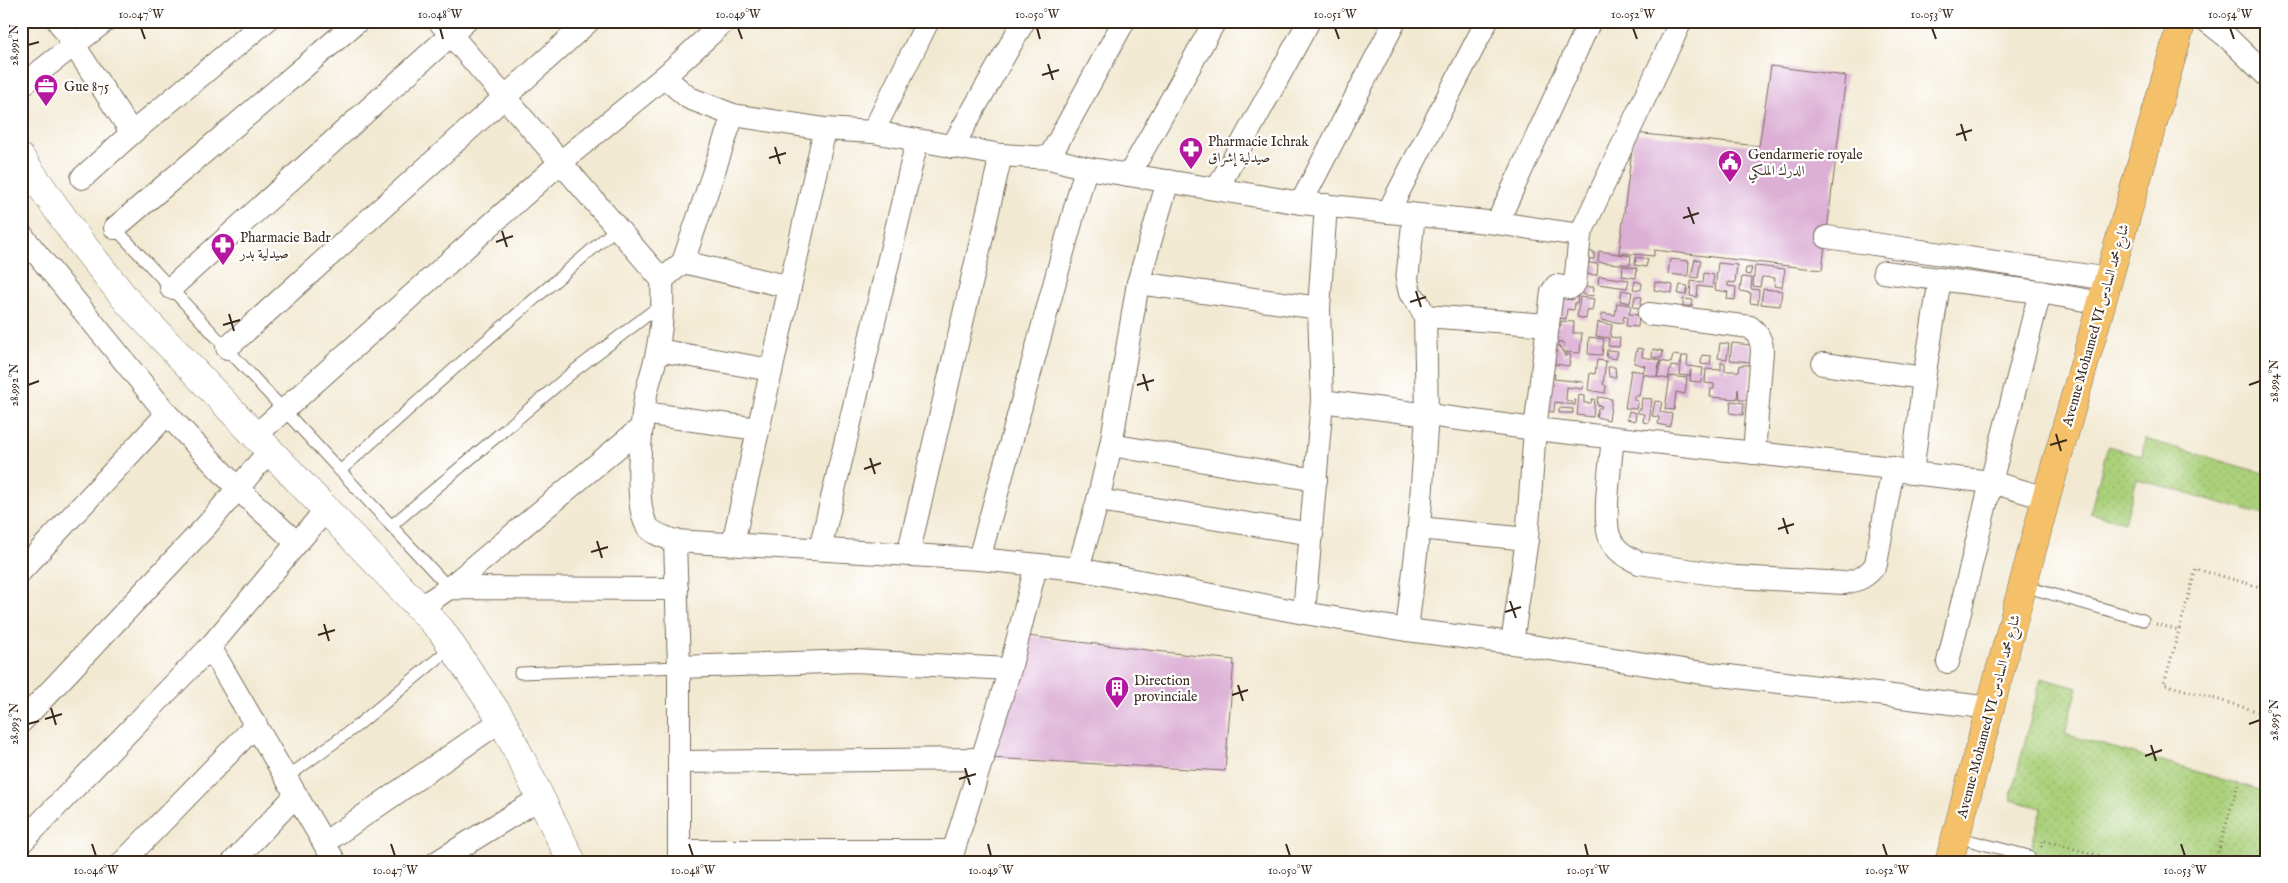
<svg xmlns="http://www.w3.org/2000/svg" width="2288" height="883" font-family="'IM FELL English',Amiri,serif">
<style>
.park{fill:url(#park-dots);stroke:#727d4c}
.building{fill:#dcafd5}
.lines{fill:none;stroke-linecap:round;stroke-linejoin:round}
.service-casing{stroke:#7b6d5d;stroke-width:13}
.minor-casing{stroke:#7b6d5d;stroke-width:24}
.tertiary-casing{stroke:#7b6d5d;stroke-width:29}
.primary-casing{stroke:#7b6d5d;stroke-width:29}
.path{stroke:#7b6d5d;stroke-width:3;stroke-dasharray:1 4;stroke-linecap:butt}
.service{stroke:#fff;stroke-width:11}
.minor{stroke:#fff;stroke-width:22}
.tertiary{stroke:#fff;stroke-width:28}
.primary{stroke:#f4c16a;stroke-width:28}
.ticks{fill:none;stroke:#3b2a1e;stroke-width:2}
.labels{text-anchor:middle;stroke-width:4.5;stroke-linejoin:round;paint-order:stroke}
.poi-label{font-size:14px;fill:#3b2a1e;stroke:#fff;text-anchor:start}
.street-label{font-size:14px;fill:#3b2a1e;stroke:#fff}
.neatline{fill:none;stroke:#3b2a1e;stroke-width:2}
.ticks-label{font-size:12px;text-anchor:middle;fill:#3b2a1e}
</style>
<defs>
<pattern id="park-dots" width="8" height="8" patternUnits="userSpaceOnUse" patternTransform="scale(1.25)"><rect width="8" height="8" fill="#aad07a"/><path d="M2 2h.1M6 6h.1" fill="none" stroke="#93b369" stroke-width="1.8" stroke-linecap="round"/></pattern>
</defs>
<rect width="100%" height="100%" fill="#fff"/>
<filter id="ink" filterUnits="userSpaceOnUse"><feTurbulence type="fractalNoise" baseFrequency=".02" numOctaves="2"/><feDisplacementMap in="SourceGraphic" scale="10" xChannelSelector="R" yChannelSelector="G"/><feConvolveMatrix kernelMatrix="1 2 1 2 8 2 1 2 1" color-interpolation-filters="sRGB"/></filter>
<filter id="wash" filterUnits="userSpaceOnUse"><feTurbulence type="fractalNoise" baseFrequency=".0096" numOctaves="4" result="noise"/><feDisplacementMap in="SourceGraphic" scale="20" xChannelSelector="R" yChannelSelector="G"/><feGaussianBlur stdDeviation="1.12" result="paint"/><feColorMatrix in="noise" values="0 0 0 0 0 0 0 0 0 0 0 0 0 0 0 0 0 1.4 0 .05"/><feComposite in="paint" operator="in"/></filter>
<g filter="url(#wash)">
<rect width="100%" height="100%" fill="#f2e9d2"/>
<g class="park">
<path d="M2145 439 2267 474V516L2137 479 2125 522 2090 513 2108 446 2142 456Z"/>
<path d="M2041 678 2078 688 2065 734 2267 792V862H2027L2042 808 2010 800Z"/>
</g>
<g id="blocks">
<g class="building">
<path d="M1771 66 1846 76 1822 270 1654 250V256L1619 253 1634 133 1759 146Z"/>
<path d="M1581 251 1594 252V259H1589V263L1598 264 1597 275 1583 274Z"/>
<path d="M1599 251 1631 256 1630 265 1598 262Z"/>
<path d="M1636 257 1648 259 1646 267 1635 265Z"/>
<path d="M1670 259 1689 261 1688 276 1668 274Z"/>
<path d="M1695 259 1701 260 1698 278 1691 277Z"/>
<path d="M1718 263 1737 265 1735 283 1728 282V286L1736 287 1735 300 1727 299 1728 292 1715 290Z"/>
<path d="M1623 266 1637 268 1636 278 1622 276Z"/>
<path d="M1755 266 1785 269 1782 287 1774 286 1775 278 1762 277 1760 287 1753 286Z"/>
<path d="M1746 268H1752L1750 275 1745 274Z"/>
<path d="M1704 273 1714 275 1712 288 1698 286 1697 297 1690 296 1691 281 1703 283Z"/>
<path d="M1599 276 1629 280 1627 288 1598 284Z"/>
<path d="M1742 277 1752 278 1751 289 1759 290 1758 304 1750 303 1751 293 1740 291Z"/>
<path d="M1635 281 1642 283 1641 290 1633 289Z"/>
<path d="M1655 282 1673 285 1672 293 1654 290Z"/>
<path d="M1680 285 1688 286 1686 295 1678 294Z"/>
<path d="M1583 287H1594L1593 296 1583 295Z"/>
<path d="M1579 289 1577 303 1575 302 1574 310 1567 309 1566 319 1552 317 1556 292Z"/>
<path d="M1763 289 1782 291 1780 306 1761 304Z"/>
<path d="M1622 290 1632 292 1630 303 1620 301Z"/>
<path d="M1635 296 1642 297 1640 308 1633 307Z"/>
<path d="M1580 297 1594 299 1592 311 1587 310 1586 319 1577 317Z"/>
<path d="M1683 299 1693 300 1692 306H1683Z"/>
<path d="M1617 303 1631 305 1629 314 1639 315 1638 327 1626 326 1627 317 1624 316 1623 323 1601 320 1602 313 1615 315Z"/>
<path d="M1561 321 1574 322 1573 333H1582L1580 353 1563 352 1564 343 1550 342 1551 325 1561 326Z"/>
<path d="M1598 322 1612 325 1610 337 1620 338 1619 347 1608 346 1609 338 1596 336Z"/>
<path d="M1589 337 1604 339 1602 355 1588 354Z"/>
<path d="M1720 343 1729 344 1727 359 1718 358Z"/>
<path d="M1732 343 1751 345 1750 362 1730 360Z"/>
<path d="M1550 344 1558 345 1566 357V354L1571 355 1569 366 1555 364V359L1548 358Z"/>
<path d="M1637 348 1643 349 1642 357 1660 360 1657 377 1643 374 1645 366 1634 363Z"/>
<path d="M1653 349 1663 351 1662 358 1652 357Z"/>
<path d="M1607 350 1618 351 1616 359 1606 357Z"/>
<path d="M1673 355 1681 356 1679 367 1671 366 1668 379 1657 377 1661 361 1671 363Z"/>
<path d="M1702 355 1711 356 1710 365 1701 364Z"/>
<path d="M1682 356H1688L1687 366 1703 368 1701 382 1690 381 1691 370 1689 376 1680 375Z"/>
<path d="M1597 360 1606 361 1603 384 1606 386 1605 393 1588 390 1590 373 1595 374Z"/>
<path d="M1721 362 1725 363V371H1739L1740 365H1751L1748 400H1739L1738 389 1737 399 1710 397 1711 389H1714V384L1705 383 1706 369 1721 370Z"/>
<path d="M1608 367H1615L1616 377H1609Z"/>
<path d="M1631 370 1643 372 1639 396H1634V400L1638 401 1636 409 1625 408Z"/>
<path d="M1546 373 1555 374 1554 379 1583 382 1582 389 1567 387 1566 400 1573 403 1574 400H1576L1575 405 1555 402 1554 412 1541 411Z"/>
<path d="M1670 376 1687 378 1685 394 1676 392 1674 410 1665 409Z"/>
<path d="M1579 395 1584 396V403H1591L1592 399H1595L1593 417 1577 415Z"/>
<path d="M1598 397 1612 399 1609 420 1596 417 1598 408H1601L1602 406 1597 405Z"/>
<path d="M1642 398 1652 399 1649 423 1643 422 1644 414 1638 413V409H1641Z"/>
<path d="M1655 401 1662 402 1660 412 1672 414 1670 427 1658 424 1659 417 1652 416Z"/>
<path d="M1731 401 1744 403 1743 415 1730 413Z"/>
<path d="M1559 408 1573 409V413H1559Z"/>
<path d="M1629 411 1636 413 1635 421 1627 419Z"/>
<path d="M1027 636 1234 660 1225 771 990 758Z"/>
</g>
</g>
</g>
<g filter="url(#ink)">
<use href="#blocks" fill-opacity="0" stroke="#7b6d5d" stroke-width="1"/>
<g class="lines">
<defs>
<g id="service">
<path d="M115 228 449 588"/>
<path d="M340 471 474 351 618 227"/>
<path d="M391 526 574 371 662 304"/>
<path d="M2023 586 2143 620"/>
<path d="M520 673 679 667"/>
<path d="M286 778 358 725 453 646"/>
<path d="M1956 837 2029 856"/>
</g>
<g id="minor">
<path d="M58 21 132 133"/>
<path d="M439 21 662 280C663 303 662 328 657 352 654 368 648 383 645 399 641 425 634 503 646 524 651 534 665 537 675 541L979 559 1078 569 1304 613 1407 630 1512 643 1696 672 1991 708"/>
<path d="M2207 21 2226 36 2267 76"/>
<path d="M664 77 689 98 733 115 825 129 873 132 1001 155 1049 158 1086 168 1301 203 1497 223 1580 235"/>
<path d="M21 86 105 21"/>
<path d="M873 132 928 21"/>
<path d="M952 147 1024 21"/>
<path d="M1049 158 1124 21"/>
<path d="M1129 175 1215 21"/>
<path d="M82 178 132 133 266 21"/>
<path d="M1217 189 1309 21"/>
<path d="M1301 203 1395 21"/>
<path d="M1388 212 1487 21"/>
<path d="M1497 223 1590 21"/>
<path d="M115 228 358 21"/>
<path d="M21 234 167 414 238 489 297 543 210 647 21 843"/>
<path d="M1827 237 2109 279"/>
<path d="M683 262 790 287"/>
<path d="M1884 272 2040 292 2102 303"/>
<path d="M662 280 683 262 733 115"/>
<path d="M1138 283 1319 308"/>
<path d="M171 288 466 21"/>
<path d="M1649 314 1750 327C1758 333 1762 340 1762 351L1754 453"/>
<path d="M1425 316 1548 325"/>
<path d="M227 348 589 21"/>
<path d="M658 350 771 370"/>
<path d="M1823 364 1924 378"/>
<path d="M1322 401 1535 429 1893 468 1912 473 1991 482 2046 498"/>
<path d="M643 413 758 429"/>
<path d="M256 435 562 161 664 77 725 21"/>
<path d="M1613 438C1611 459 1602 521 1610 538 1615 551 1627 557 1639 563L1735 577 1844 583C1859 580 1867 577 1876 564L1893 468"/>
<path d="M1111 445 1316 480"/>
<path d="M1912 473 1924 378 1940 279"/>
<path d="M1098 500 1312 534"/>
<path d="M1419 528 1527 539"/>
<path d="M675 541 679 667V862"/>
<path d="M297 543 327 509"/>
<path d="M733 543 825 129"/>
<path d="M820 549 917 141"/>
<path d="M908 555 1001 155"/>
<path d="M979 559 1086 168"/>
<path d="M1078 569 1098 500 1111 445 1138 283 1168 181"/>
<path d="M21 571 167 414"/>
<path d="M449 588 642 427"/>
<path d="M420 608 449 588 677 589"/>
<path d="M1304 613 1322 401 1319 308 1326 205"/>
<path d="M1407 630 1419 528 1427 415 1425 316 1417 301 1410 293 1407 280 1414 215"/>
<path d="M1512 643 1527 539 1535 429 1552 292 1556 286 1570 288 1575 283 1580 235 1681 21"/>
<path d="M210 647 335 862"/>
<path d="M1948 662 1991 482 2040 292"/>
<path d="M679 667 855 661 1010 669"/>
<path d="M21 722 207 525 270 450"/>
<path d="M680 762 983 759"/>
<path d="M324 843 502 720"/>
<path d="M679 851H953"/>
<path d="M123 862 256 725"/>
<path d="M233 862 296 795"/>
<path d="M437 862 540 798"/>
<path d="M950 862 1010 669 1036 566"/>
</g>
<path id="tertiary" d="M21 158 78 239 128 302 441 630 502 720 572 862"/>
<path id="primary" d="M1949 862 2046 498 2182 21"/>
</defs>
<use href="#service" class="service-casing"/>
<use href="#minor" class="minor-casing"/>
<use href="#tertiary" class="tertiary-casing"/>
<use href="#primary" class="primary-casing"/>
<g class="path">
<path d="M2267 589 2196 569 2164 684 2267 714"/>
<path d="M2156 624 2179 630"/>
<path d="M2041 847 2042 840 2122 862"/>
<path d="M2215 862 2238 784"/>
</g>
<use href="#service" class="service"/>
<use href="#minor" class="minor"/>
<use href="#tertiary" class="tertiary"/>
<use href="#primary" class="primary"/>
</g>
</g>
<path class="ticks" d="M141 28 145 39M440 28 443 39M738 28 742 39M1037 28 1040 39M1335 28 1339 39M1633 28 1637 39M1932 28 1936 39M2230 28 2234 39M28 45 39 42M1048 64 1053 80M1042 75 1059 70M1961 124 1966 141M1956 135 1972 130M775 147 780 164M769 158 786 153M1688 207 1694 224M1683 218 1699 213M502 231 507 247M496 242 513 236M1416 291 1421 307M1410 302 1426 297M229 314 234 331M223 325 240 320M1143 374 1148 391M28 385 39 381M1137 385 1154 380M2249 385 2260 381M2056 434 2061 451M2050 445 2067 440M870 458 875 474M864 469 881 463M1783 518 1788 534M1778 529 1794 524M597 541 602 558M591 552 608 547M1510 601 1516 618M1505 612 1521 607M324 624 329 641M318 635 335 630M1238 685 1243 701M1232 695 1248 690M51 708 56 725M45 719 62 714M28 724 39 721M2249 724 2260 720M2151 745 2156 761M2145 756 2162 750M965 768 970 785M959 779 976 774M92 844 96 856M391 844 395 856M689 844 693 856M988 844 991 856M1286 844 1290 856M1585 844 1588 856M1883 844 1887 856M2181 844 2185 856"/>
<defs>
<symbol id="office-pin" viewBox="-11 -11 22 30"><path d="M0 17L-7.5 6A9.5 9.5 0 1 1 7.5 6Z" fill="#b5179e" stroke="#fff"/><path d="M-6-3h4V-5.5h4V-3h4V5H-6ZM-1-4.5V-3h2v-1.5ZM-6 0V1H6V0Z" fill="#fff"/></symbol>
<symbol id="pharmacy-pin" viewBox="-11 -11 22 30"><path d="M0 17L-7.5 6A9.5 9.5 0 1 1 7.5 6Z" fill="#b5179e" stroke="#fff"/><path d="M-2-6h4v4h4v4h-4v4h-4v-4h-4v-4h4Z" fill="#fff"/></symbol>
<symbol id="civic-pin" viewBox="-11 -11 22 30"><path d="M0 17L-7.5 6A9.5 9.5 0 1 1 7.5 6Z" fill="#b5179e" stroke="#fff"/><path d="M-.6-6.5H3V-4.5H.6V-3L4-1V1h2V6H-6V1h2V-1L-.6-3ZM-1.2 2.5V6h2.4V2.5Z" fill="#fff"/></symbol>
<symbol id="building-pin" viewBox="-11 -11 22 30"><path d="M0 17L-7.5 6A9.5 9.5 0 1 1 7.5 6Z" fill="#b5179e" stroke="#fff"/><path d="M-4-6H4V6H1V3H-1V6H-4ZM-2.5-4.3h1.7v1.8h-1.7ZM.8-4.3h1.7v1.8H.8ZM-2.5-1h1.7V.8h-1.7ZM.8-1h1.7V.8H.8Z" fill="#fff"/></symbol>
</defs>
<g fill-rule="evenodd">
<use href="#office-pin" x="32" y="72" width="28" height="38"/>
<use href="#pharmacy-pin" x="1177" y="135" width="28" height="38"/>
<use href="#civic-pin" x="1716" y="148" width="28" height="38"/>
<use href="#pharmacy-pin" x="209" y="231" width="28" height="38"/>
<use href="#building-pin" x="1103" y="674" width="28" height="38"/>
</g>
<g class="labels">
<g class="poi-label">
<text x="64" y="91">Gue 875</text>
<text x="1208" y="146">Pharmacie Ichrak<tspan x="1208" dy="16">صيدلية إشراق</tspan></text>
<text x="1748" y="159">Gendarmerie royale<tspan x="1748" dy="16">الدرك الملكي</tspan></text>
<text x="240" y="242">Pharmacie Badr<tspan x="240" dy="16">صيدلية بدر</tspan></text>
<text x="1134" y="685">Direction<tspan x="1134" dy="16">provinciale</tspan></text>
</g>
<g class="street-label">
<text transform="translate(2095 325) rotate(-74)" y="5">Avenue Mohamed VI شارع محمد السادس</text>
<text transform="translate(1988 716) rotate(-75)" y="5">Avenue Mohamed VI شارع محمد السادس</text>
</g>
</g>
<rect width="2288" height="883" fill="none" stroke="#fff" stroke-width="55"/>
<rect x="28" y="28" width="2232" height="828" class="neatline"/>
<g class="ticks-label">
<text x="141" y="18">10.047°W</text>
<text x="440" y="18">10.048°W</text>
<text x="738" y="18">10.049°W</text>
<text x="1037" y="18">10.050°W</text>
<text x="1335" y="18">10.051°W</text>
<text x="1633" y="18">10.052°W</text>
<text x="1932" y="18">10.053°W</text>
<text x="2230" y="18">10.054°W</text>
<text transform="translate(14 45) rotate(-90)" y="4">28.991°N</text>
<text transform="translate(2274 381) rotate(-90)" y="4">28.994°N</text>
<text transform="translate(14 385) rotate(-90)" y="4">28.992°N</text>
<text transform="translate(2274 720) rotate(-90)" y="4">28.995°N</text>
<text transform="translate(14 724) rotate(-90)" y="4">28.993°N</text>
<text x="96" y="874">10.046°W</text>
<text x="395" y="874">10.047°W</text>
<text x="693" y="874">10.048°W</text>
<text x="991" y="874">10.049°W</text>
<text x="1290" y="874">10.050°W</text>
<text x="1588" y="874">10.051°W</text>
<text x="1887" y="874">10.052°W</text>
<text x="2185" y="874">10.053°W</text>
</g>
</svg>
